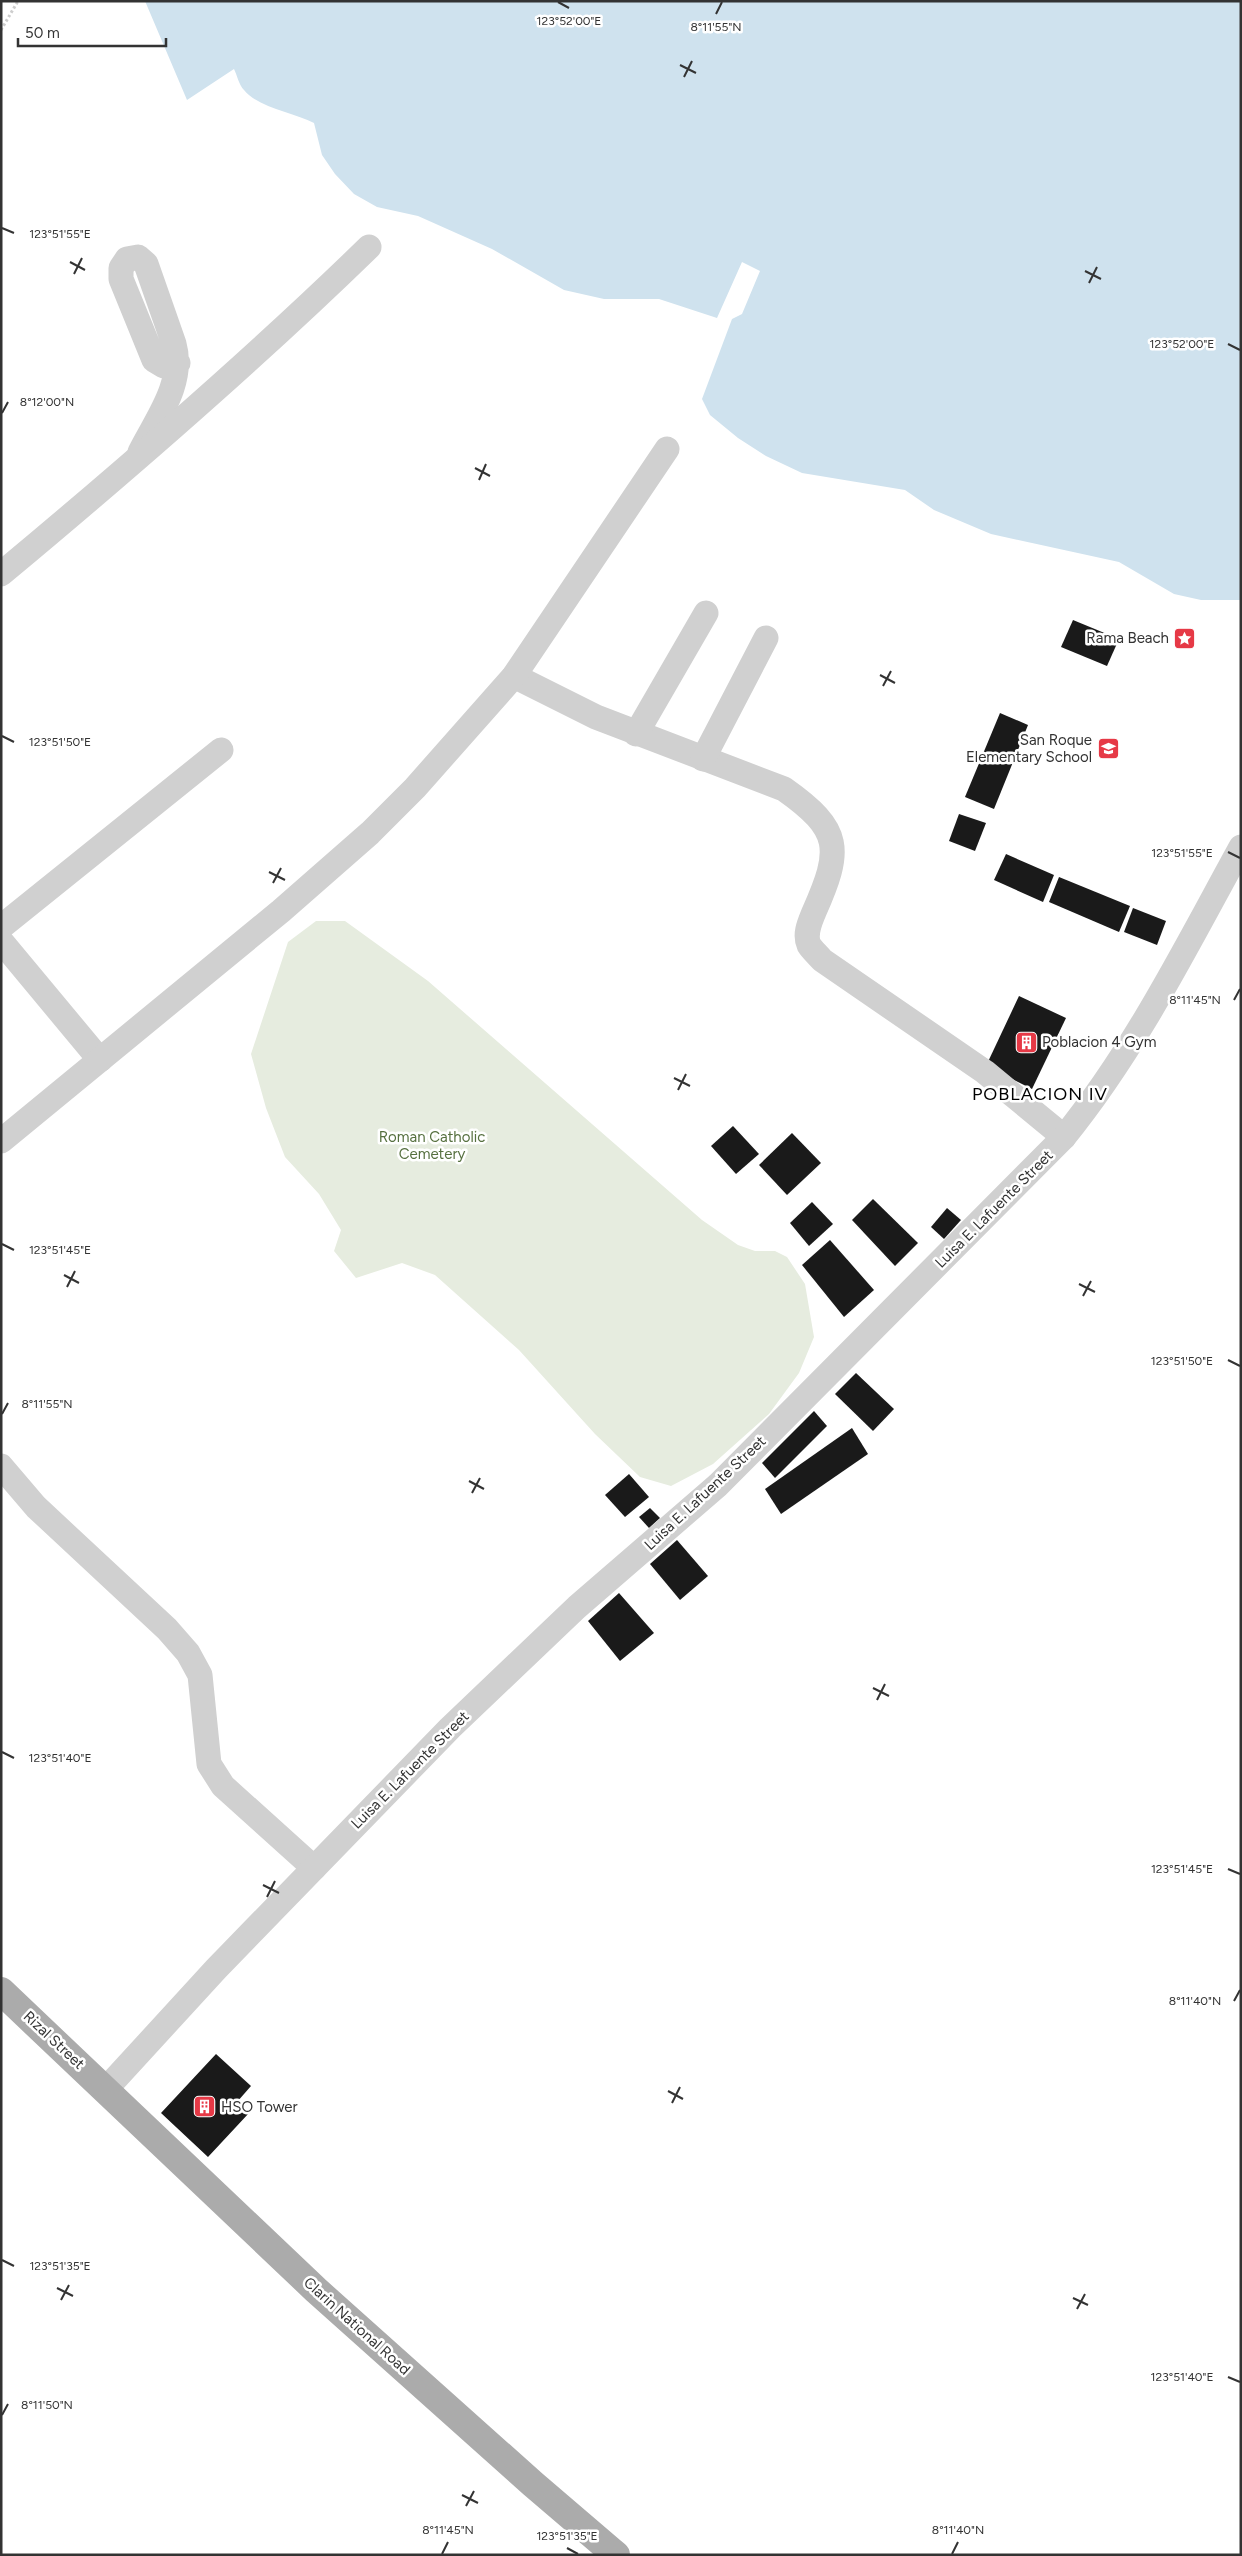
<svg xmlns="http://www.w3.org/2000/svg" width="1242" height="2556" font-family="Figtree,sans-serif">
<style>
.green{fill:#e6ecdf}
.water{fill:#cfe2ee}
.building{fill:#1a1a1a}
.lines{fill:none;stroke-linecap:round;stroke-linejoin:round}
.path{stroke:#cdcdcd;stroke-width:3;stroke-dasharray:2.5 2.5;stroke-linecap:butt}
.minor{stroke:#d0d0d0;stroke-width:25}
.major{stroke:#ababab;stroke-width:28}
.ticks{fill:none;stroke:#333;stroke-width:2}
.labels{text-anchor:middle;stroke-width:5;stroke-linejoin:round;paint-order:stroke}
.poi-label{font-size:15px;fill:#333;stroke:#fff;text-anchor:end}
.park-label{font-size:15px;fill:#56703f;stroke:#fff}
.street-label{font-size:15px;fill:#333;stroke:#fff}
.quarter-label{font-size:18px;letter-spacing:1px;fill:#000;stroke:#fff}
.ticks-label{font-size:12px;text-anchor:middle;fill:#333;stroke:#fff;stroke-width:5;stroke-linejoin:round;paint-order:stroke}
</style>
<rect width="100%" height="100%" fill="#fff"/>
<path class="green" d="M316 921H345L428 981 702 1220 738 1245 755 1251H775L787 1257 805 1284 814 1337 799 1373 769 1414 713 1464 671 1486 640 1477 595 1434 519 1350 435 1275 402 1263 356 1278 334 1251 341 1230 319 1194 285 1157 266 1108 251 1054 288 942Z"/>
<path class="water" d="M145 1H1241V600H1201L1174 594 1119 562 991 534 934 510 905 490 802 473 766 456 738 438 710 415 702 399 732 319 742 314 760 271 742 262 717 318 659 299H604L564 290 492 249 418 216 377 207 354 194 335 174 322 155 314 123C294 113 257 107 244 90 239 85 237 75 234 69L187 100Z"/>
<g class="building">
<path d="M1073 620 1119 639 1107 666 1061 647Z"/>
<path d="M1000 713 1028 725 994 809 965 797Z"/>
<path d="M959 814 986 823 975 851 949 841Z"/>
<path d="M1006 854 1054 875 1043 902 994 880Z"/>
<path d="M1059 877 1130 906 1119 932 1049 902Z"/>
<path d="M1133 908 1166 921 1157 945 1124 932Z"/>
<path d="M1019 996 1066 1018 1032 1089 986 1066Z"/>
<path d="M733 1126 759 1154 736 1174 711 1146Z"/>
<path d="M792 1133 821 1163 787 1195 759 1165Z"/>
<path d="M873 1199 918 1243 895 1266 852 1220Z"/>
<path d="M812 1202 833 1224 809 1246 790 1223Z"/>
<path d="M947 1208 961 1220 944 1239 931 1227Z"/>
<path d="M830 1240 874 1290 844 1317 802 1265Z"/>
<path d="M856 1373 894 1409 873 1431 835 1394Z"/>
<path d="M814 1411 827 1426 775 1478 762 1463Z"/>
<path d="M852 1428 868 1454 781 1514 765 1489Z"/>
<path d="M629 1474 649 1497 625 1517 605 1495Z"/>
<path d="M650 1508 660 1518 649 1528 639 1517Z"/>
<path d="M677 1540 708 1576 680 1600 650 1564Z"/>
<path d="M619 1593 654 1633 620 1661 588 1621Z"/>
<path d="M216 2054 251 2086 237 2102 249 2113 208 2157 161 2113Z"/>
</g>
<g class="lines">
<path class="path" d="M1 30 18 1"/>
<g class="minor">
<path d="M140 452C157 418 185 383 174 344L146 264 138 257 127 259 121 268V279L154 360 164 366 178 363"/>
<path d="M1 574C127 469 251 362 369 247"/>
<path d="M514 676 596 717 784 789C842 830 842 849 814 912 810 922 804 934 809 945 812 950 818 955 822 960L985 1072 1064 1137"/>
<path d="M636 734 706 613"/>
<path d="M703 759 766 638"/>
<path d="M1 927 221 750"/>
<path d="M1 941 100 1060"/>
<path d="M1 1141 281 911 370 833 415 788 514 676 667 449"/>
<path d="M1 1466 36 1507 167 1629 188 1653 200 1675 209 1764 223 1786 314 1868"/>
<path d="M106 2089 216 1969 450 1728 577 1607 718 1485 1064 1137C1136 1048 1186 947 1241 847"/>
</g>
<path class="major" d="M1 1991 316 2290 533 2484 616 2555"/>
</g>
<path class="ticks" d="M558 2 569 8M716 14 722 2M680 65 696 73M684 77 692 61M2 228 14 233M70 262 85 270M1085 271 1101 279M74 274 82 258M1089 283 1097 267M1228 344 1240 350M2 413 8 402M475 468 490 476M479 480 486 464M880 675 895 683M883 686 891 671M2 736 14 742M1228 852 1240 858M269 872 285 880M273 883 281 868M1234 1000 1240 989M674 1078 690 1086M678 1090 686 1074M2 1244 14 1250M64 1275 79 1283M1079 1284 1095 1292M67 1287 75 1271M1083 1296 1091 1281M1228 1360 1240 1366M2 1414 8 1403M469 1481 484 1489M472 1493 480 1478M873 1688 889 1696M877 1700 885 1684M2 1752 14 1758M1228 1869 1240 1874M263 1885 279 1893M267 1897 275 1881M1234 2001 1240 1990M668 2091 683 2099M672 2103 680 2087M2 2260 14 2266M57 2288 73 2296M1073 2298 1088 2305M61 2300 69 2285M1077 2309 1085 2294M1228 2377 1240 2382M2 2415 8 2404M462 2495 478 2503M466 2506 474 2491M567 2548 578 2554M442 2554 448 2542M952 2554 958 2542"/>
<defs>
<symbol id="sight-square" viewBox="-11 -11 22 22"><rect x="-9" y="-9" width="18" height="18" rx="4" fill="#e63946" stroke="#fff"/><path d="M0-6L1.8-2.2L6-1.7L2.9 1.2L3.7 5.4L0 3.3L-3.7 5.4L-2.9 1.2L-6-1.7L-1.8-2.2Z" fill="#fff"/></symbol>
<symbol id="school-square" viewBox="-11 -11 22 22"><rect x="-9" y="-9" width="18" height="18" rx="4" fill="#e63946" stroke="#fff"/><path d="M0-5L7-2L0 1L-7-2ZM-4 1L0 2.5L4 1V4Q0 6-4 4Z" fill="#fff"/></symbol>
<symbol id="building-square" viewBox="-11 -11 22 22"><rect x="-9" y="-9" width="18" height="18" rx="4" fill="#e63946" stroke="#fff"/><path d="M-4-6H4V6H1V3H-1V6H-4ZM-2.5-4.3h1.7v1.8h-1.7ZM.8-4.3h1.7v1.8H.8ZM-2.5-1h1.7V.8h-1.7ZM.8-1h1.7V.8H.8Z" fill="#fff"/></symbol>
</defs>
<g fill-rule="evenodd">
<use href="#sight-square" x="1172" y="626" width="25" height="25"/>
<use href="#school-square" x="1096" y="736" width="25" height="25"/>
<use href="#building-square" x="1014" y="1030" width="25" height="25"/>
<use href="#building-square" x="192" y="2094" width="25" height="25"/>
</g>
<g class="labels">
<g class="poi-label">
<text x="1169" y="643">Rama Beach</text>
<text x="1092" y="745">San Roque<tspan x="1092" dy="17">Elementary School</tspan></text>
<text x="1042" y="1047" text-anchor="start">Poblacion 4 Gym</text>
<text x="221" y="2112" text-anchor="start">HSO Tower</text>
</g>
<g class="park-label">
<text x="432" y="1142">Roman Catholic<tspan x="432" dy="17">Cemetery</tspan></text>
</g>
<g class="street-label">
<text transform="translate(994 1209) rotate(-45)" y="5">Luisa E. Lafuente Street</text>
<text transform="translate(705 1493) rotate(-43)" y="5">Luisa E. Lafuente Street</text>
<text transform="translate(410 1770) rotate(-45)" y="5">Luisa E. Lafuente Street</text>
<text transform="translate(54 2040) rotate(43)" y="5">Rizal Street</text>
<text transform="translate(357 2326) rotate(42)" y="5">Clarin National Road</text>
</g>
<g class="quarter-label">
<text x="1040" y="1100">POBLACION IV</text>
</g>
</g>
<g class="ticks-label">
<text x="569" y="25">123°52'00"E</text>
<text x="716" y="31">8°11'55"N</text>
<text x="60" y="238">123°51'55"E</text>
<text x="1182" y="348">123°52'00"E</text>
<text x="47" y="406">8°12'00"N</text>
<text x="60" y="746">123°51'50"E</text>
<text x="1182" y="857">123°51'55"E</text>
<text x="1195" y="1004">8°11'45"N</text>
<text x="60" y="1254">123°51'45"E</text>
<text x="1182" y="1365">123°51'50"E</text>
<text x="47" y="1408">8°11'55"N</text>
<text x="60" y="1762">123°51'40"E</text>
<text x="1182" y="1873">123°51'45"E</text>
<text x="1195" y="2005">8°11'40"N</text>
<text x="60" y="2270">123°51'35"E</text>
<text x="1182" y="2381">123°51'40"E</text>
<text x="47" y="2409">8°11'50"N</text>
<text x="448" y="2534">8°11'45"N</text>
<text x="958" y="2534">8°11'40"N</text>
<text x="567" y="2540">123°51'35"E</text>
</g>
<rect width="1242" height="2556" fill="none" stroke="#333333" stroke-width="5"/>
<path d="M18 38v8h148v-8" fill="none" stroke="#333333" stroke-width="2.5"/>
<text x="25" y="38" font-size="15" fill="#333333" stroke="#ffffff" stroke-width="4" paint-order="stroke">50 m</text>
</svg>
